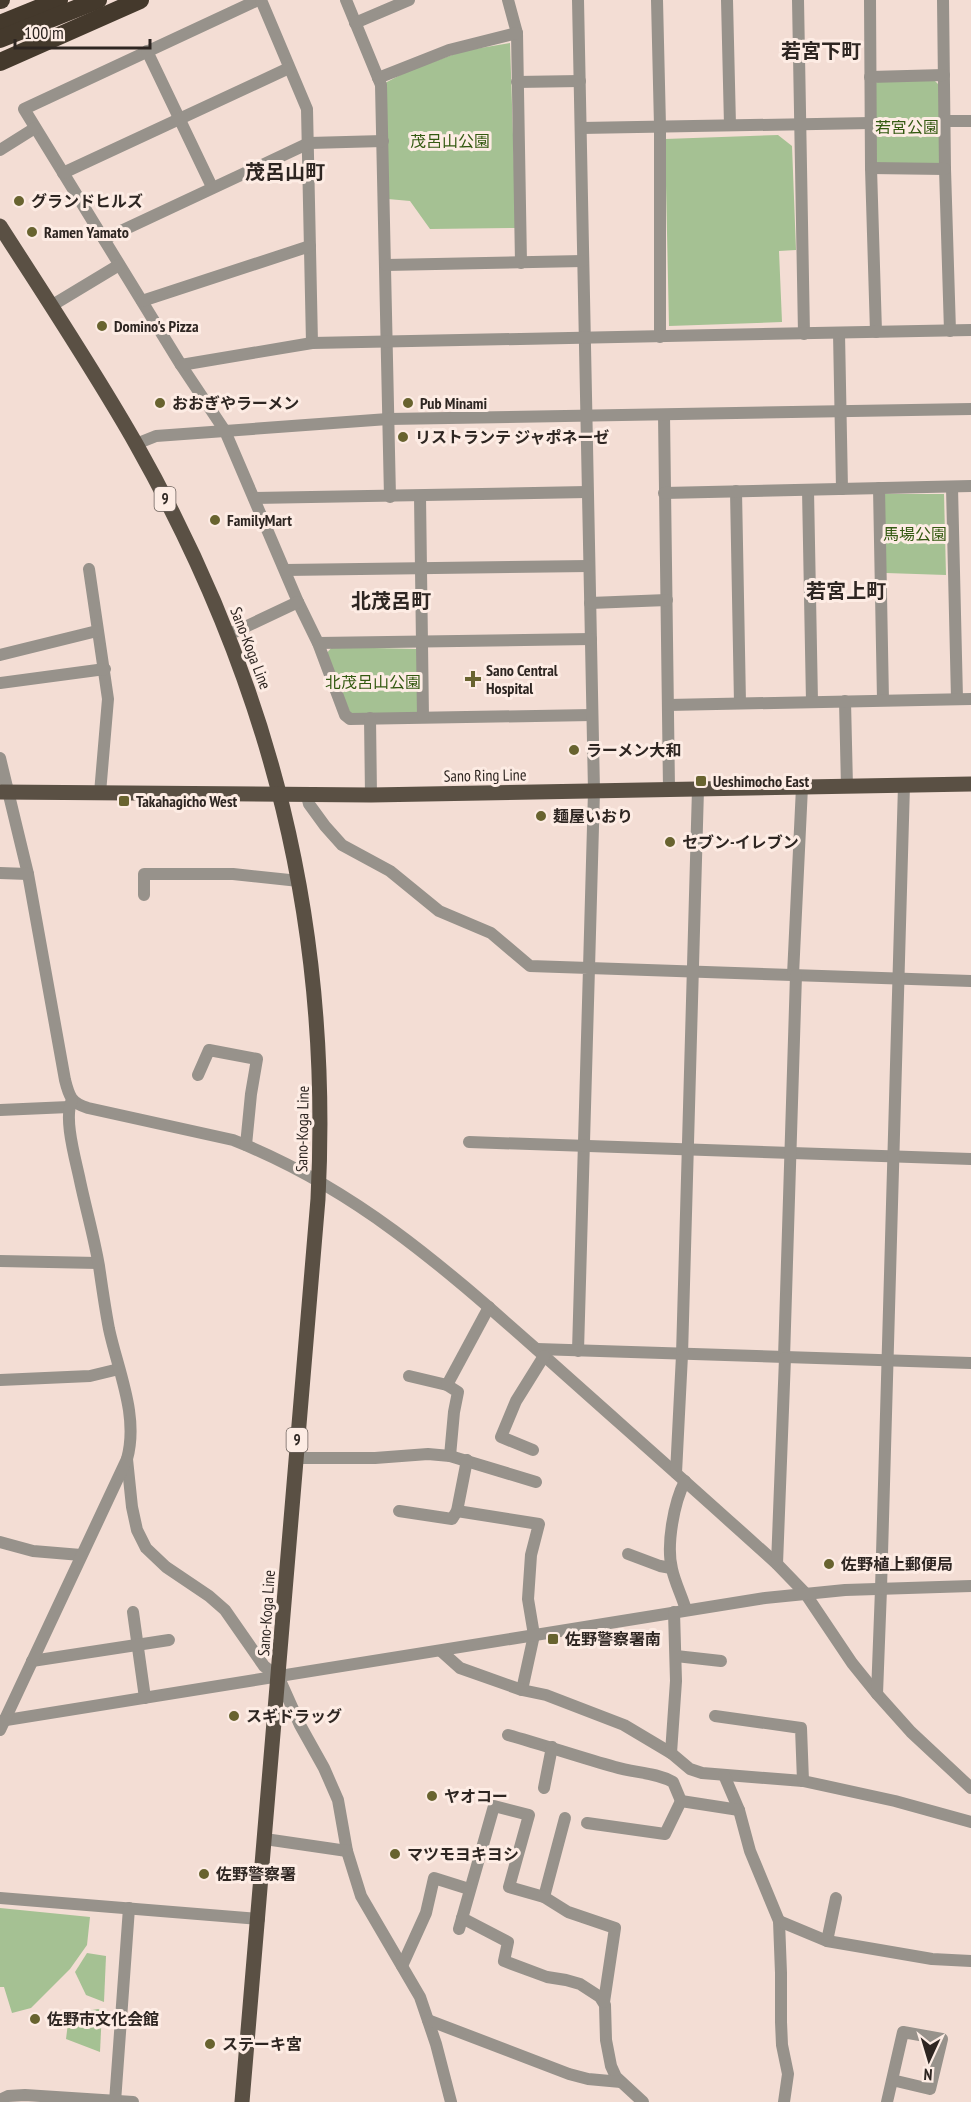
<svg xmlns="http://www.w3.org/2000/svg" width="971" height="2102" font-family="'PT Sans Narrow','Noto Sans JP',sans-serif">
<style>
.green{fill:#a5c193}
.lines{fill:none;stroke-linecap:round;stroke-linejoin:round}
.minor{stroke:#97928b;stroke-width:12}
.major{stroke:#5a5044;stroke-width:15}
.highway{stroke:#44392c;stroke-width:18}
.poi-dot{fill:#68632f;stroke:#fdece4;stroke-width:2}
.labels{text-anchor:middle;stroke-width:6;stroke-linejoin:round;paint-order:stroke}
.shield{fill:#fdece4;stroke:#6c615c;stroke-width:1.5}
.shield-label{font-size:15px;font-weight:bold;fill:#2e2622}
.park-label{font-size:16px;fill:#335911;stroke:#fdece4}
.poi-label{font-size:16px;font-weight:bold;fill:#2e2622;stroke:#fdece4;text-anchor:start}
.street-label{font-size:16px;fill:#2e2622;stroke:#fdece4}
.quarter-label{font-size:20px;font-weight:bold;fill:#2e2622;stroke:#fdece4}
</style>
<rect width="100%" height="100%" fill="#f3ddd4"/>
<g class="green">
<path d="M510 43 516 228 430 229 410 201 388 199 385 83 408 71 463 51Z"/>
<path d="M879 81H935L940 86 943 167H873V85Z"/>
<path d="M778 135 792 146 796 250 779 251 782 322 669 326 665 139Z"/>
<path d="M884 494H944L946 575 886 573Z"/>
<path d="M332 647 417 649 419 714 351 715 326 654Z"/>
<path d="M0 1908 90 1917 87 1945 70 1969 31 2008 12 2013 4 1987H0Z"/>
<path d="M87 1953 106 1956 104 2002 86 1995 75 1972Z"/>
<path d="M98 2009 102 2010 100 2052 66 2039 68 2023 75 2013Z"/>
</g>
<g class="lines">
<g class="minor">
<path d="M258 0 24 109 181 365 225 431 298 602 318 643 345 715 350 719 592 715"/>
<path d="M261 0 307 109 312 343"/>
<path d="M346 0 381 85 390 497"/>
<path d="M508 0 517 33 521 263"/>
<path d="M578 0 594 791 589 968 971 981"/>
<path d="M657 0 660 126V337"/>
<path d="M727 0 730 125"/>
<path d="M798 0 804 334"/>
<path d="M870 0 871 168 876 332"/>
<path d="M943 0 945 169 950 331"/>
<path d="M355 23 409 0"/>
<path d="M147 51 212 187"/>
<path d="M870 77 944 75"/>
<path d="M378 78 449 50 517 33"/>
<path d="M517 82 580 81"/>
<path d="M944 121H971"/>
<path d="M581 128 871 123"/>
<path d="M0 150 35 128"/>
<path d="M871 168 945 169"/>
<path d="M63 173 289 68"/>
<path d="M104 239 309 143 383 141"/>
<path d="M386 265 583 261"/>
<path d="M142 301 310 246"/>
<path d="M51 306 119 265"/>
<path d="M839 333 842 489"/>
<path d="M181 365 312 343 971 330"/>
<path d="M664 415 669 789"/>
<path d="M136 444 156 436 388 419 971 409"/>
<path d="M952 487 957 699"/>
<path d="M879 488 883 700"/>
<path d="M808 490 812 702"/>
<path d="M736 491 740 703"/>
<path d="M664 493 971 486"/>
<path d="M420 496 423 717"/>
<path d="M254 498 587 492"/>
<path d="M89 569 108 699 100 793"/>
<path d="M285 570 589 566"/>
<path d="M590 603 667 600"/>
<path d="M228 635 298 602"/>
<path d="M318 643 591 639"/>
<path d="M0 655 97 631"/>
<path d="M0 683 105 669"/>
<path d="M845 701 847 787"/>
<path d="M668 705 971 699"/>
<path d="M370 718 371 795"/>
<path d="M0 758 28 874 65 1080C69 1096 71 1103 88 1108L233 1140C360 1190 450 1273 551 1362 626 1429 702 1496 777 1564L805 1593 852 1663 877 1694 911 1732 971 1788"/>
<path d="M307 796 309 804 325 826 342 845 390 871 439 911 491 933 530 966 589 968 578 1351"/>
<path d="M0 873 28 874"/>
<path d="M144 895V874H233L299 881"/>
<path d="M793 975 802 787"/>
<path d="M198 1075 209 1050 257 1059 251 1094 246 1145"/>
<path d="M0 1110 69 1107"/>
<path d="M469 1142 971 1159"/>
<path d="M0 1261 98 1263"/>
<path d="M537 1349 971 1363"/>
<path d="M784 1358 796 975"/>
<path d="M409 1376 447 1385 458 1392 454 1412 450 1456"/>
<path d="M0 1380 90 1376 119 1369"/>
<path d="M447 1385 489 1307"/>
<path d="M533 1450 501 1437 516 1401 544 1356"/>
<path d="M296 1458H375L428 1454 450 1456 536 1482"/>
<path d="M127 1459 132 1507 137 1530 146 1548 166 1567 209 1596 225 1610 264 1666 279 1678 300 1725 324 1768 338 1800 347 1851 361 1896 420 1997 436 2044 451 2102"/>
<path d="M676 1473 682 1355 698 789"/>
<path d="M685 1481C674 1502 666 1545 672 1569 675 1583 682 1596 686 1610"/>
<path d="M399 1511 452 1519 457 1511 467 1460"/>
<path d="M457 1511 539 1524 531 1555 528 1599 534 1635 522 1690"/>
<path d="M0 1542 33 1551 81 1555"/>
<path d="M628 1554 660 1566 671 1568"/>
<path d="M777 1564 785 1358"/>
<path d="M133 1612 145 1698"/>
<path d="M441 1651 460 1668 522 1690 546 1695 624 1725 671 1753 690 1769 702 1773 803 1781 895 1801 971 1822"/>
<path d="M676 1656 721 1661"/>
<path d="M32 1661 169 1640"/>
<path d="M877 1694 881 1589 904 785"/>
<path d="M715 1716 801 1728 803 1781"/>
<path d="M0 1721 765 1598 845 1590 971 1586"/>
<path d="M0 1730 127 1459C139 1416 118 1371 109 1329 105 1308 102 1287 99 1266 94 1237 86 1209 80 1181 76 1161 63 1118 72 1100"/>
<path d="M508 1735C544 1745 579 1757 615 1767 634 1773 655 1772 673 1782L681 1801"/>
<path d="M671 1753 676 1681 674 1612"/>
<path d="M724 1775 739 1810 750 1851 779 1921 781 1973V2022L782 2045 788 2074 784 2102"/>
<path d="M544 1788 552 1747"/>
<path d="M587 1823 665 1834 681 1801 739 1810"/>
<path d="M265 1839 347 1851"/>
<path d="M544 1897 565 1818"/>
<path d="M0 1898 259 1919"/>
<path d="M462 1918 508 1942 504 1961 547 1977 566 1980 580 1984 600 1997 605 2005 606 2040 611 2066 616 2077 643 2102"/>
<path d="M779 1921 827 1941 932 1959 971 1961"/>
<path d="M459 1929 494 1806 529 1815 509 1887 544 1897 568 1912 615 1928 604 2002"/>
<path d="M827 1941 836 1898"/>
<path d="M402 1966 426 1913 434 1878 469 1889"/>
<path d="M428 2020 569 2074 588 2079 621 2082"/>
<path d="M0 2100 8 2096 25 2095 133 2102"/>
<path d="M115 2102 129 1908"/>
<path d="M887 2102 903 2032 942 2039 930 2089 892 2080"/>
</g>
<g class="major">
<path d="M0 226C46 298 94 370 136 444 271 683 332 925 318 1199L242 2102"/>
<path d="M0 792 371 795 971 784"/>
</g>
<g class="highway">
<path d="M0 0H1"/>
<path d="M0 24 59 0"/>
<path d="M0 39 98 0"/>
<path d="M0 62 140 0"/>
</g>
</g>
<g class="poi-dot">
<circle cx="19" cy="201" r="6"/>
<circle cx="32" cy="232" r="6"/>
<circle cx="102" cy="326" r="6"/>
<circle cx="160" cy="403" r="6"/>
<circle cx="408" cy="403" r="6"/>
<circle cx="403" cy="437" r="6"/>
<circle cx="215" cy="520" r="6"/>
<path d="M470 670h6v6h6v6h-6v6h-6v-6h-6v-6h6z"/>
<circle cx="574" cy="750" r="6"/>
<rect x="695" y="775" width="12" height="12" rx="3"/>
<rect x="118" y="795" width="12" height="12" rx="3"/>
<circle cx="541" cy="816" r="6"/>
<circle cx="670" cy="842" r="6"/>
<circle cx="829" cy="1564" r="6"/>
<rect x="547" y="1633" width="12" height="12" rx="3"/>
<circle cx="234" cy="1716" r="6"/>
<circle cx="432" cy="1796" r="6"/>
<circle cx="395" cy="1854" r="6"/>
<circle cx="204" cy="1874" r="6"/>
<circle cx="35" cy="2019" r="6"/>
<circle cx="210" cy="2044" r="6"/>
</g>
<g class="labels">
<g class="shield">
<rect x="154.5" y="487" width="21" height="24" rx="4.5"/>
<rect x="286.5" y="1428" width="21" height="24" rx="4.5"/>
</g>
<g class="shield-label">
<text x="165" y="504">9</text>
<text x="297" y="1445">9</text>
</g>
<g class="park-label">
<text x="907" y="133">若宮公園</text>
<text x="450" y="147">茂呂山公園</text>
<text x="915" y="540">馬場公園</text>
<text x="373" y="688">北茂呂山公園</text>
</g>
<g class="poi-label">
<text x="31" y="207">グランドヒルズ</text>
<text x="44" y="238">Ramen Yamato</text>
<text x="114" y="332">Domino's Pizza</text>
<text x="172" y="409">おおぎやラーメン</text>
<text x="420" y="409">Pub Minami</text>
<text x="415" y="443">リストランテ ジャポネーゼ</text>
<text x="227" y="526">FamilyMart</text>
<text x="486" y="676">Sano Central<tspan x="486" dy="18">Hospital</tspan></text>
<text x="586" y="756">ラーメン大和</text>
<text x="713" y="787">Ueshimocho East</text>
<text x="136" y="807">Takahagicho West</text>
<text x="553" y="822">麺屋いおり</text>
<text x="682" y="848">セブン-イレブン</text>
<text x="841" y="1570">佐野植上郵便局</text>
<text x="565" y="1645">佐野警察署南</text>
<text x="246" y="1722">スギドラッグ</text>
<text x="444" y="1802">ヤオコー</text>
<text x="407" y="1860">マツモヨキヨシ</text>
<text x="216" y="1880">佐野警察署</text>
<text x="47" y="2025">佐野市文化会館</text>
<text x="222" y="2050">ステーキ宮</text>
</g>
<g class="street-label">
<text transform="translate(251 648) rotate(69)" y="6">Sano-Koga Line</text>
<text transform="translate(485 775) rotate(-1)" y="6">Sano Ring Line</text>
<text transform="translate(302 1129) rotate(-89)" y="6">Sano-Koga Line</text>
<text transform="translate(266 1613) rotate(-86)" y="6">Sano-Koga Line</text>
</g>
<g class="quarter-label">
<text x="821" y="58">若宮下町</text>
<text x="285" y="179">茂呂山町</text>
<text x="846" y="598">若宮上町</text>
<text x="391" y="608">北茂呂町</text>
</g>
</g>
<g transform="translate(929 2060) rotate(184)" stroke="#fdece4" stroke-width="4.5" paint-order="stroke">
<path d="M0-4.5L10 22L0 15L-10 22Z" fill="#2e2622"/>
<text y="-9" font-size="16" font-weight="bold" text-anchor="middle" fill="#2e2622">N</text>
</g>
<path d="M15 39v9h135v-9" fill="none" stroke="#2e2622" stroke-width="3"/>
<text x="24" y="39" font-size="18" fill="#2e2622" stroke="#fdece4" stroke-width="4.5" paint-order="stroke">100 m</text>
</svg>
